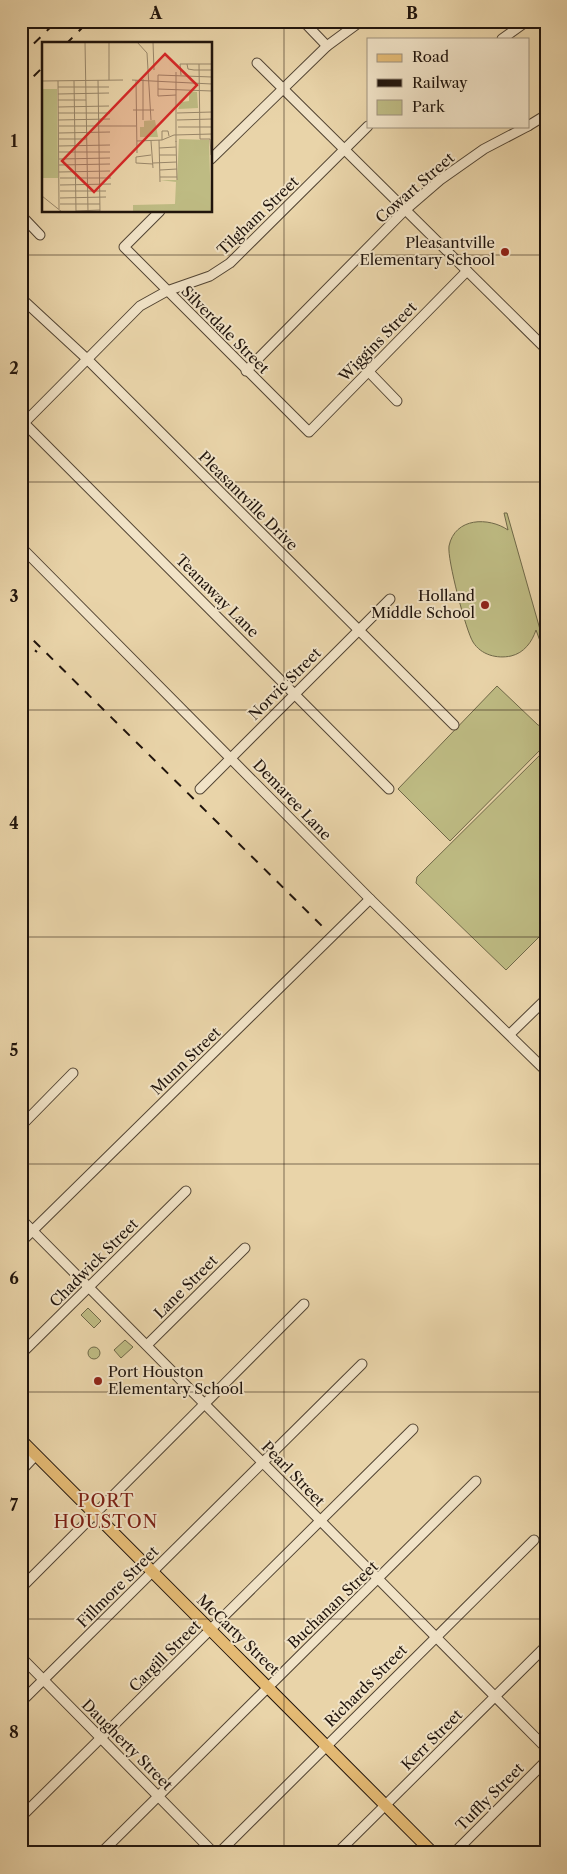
<svg xmlns="http://www.w3.org/2000/svg" width="567" height="1874" font-family="'Libre Caslon Text',serif">
<style>
.green{fill:#bebb83;stroke:#6f6848}
.lines{fill:none;stroke-linecap:round;stroke-linejoin:round}
.minor-casing{stroke:#524433;stroke-width:11}
.major-casing{stroke:#20140c;stroke-width:13}
.minor{stroke:#f1e3c7;stroke-width:9}
.major{stroke:#e4ba74;stroke-width:11}
.rail{stroke:#20140c;stroke-width:2;stroke-dasharray:9 9;stroke-linecap:butt}
.grid{fill:none;stroke:#20140c;stroke-width:1;stroke-opacity:0.55}
.poi-dot{fill:#8f2418;stroke:#f1e3c7;stroke-width:2}
.labels{text-anchor:middle;stroke-width:4;stroke-linejoin:round;paint-order:stroke}
.street-label{font-size:15px;fill:#20140c;stroke:#f1e3c7}
.poi-label{font-size:15px;fill:#20140c;stroke:#f1e3c7;text-anchor:end}
.quarter-label{font-size:18px;letter-spacing:1px;fill:#7a1f14;stroke:#f1e3c7}
.inset-road{fill:none;stroke:#99876a;stroke-width:1}
.view{fill:#d62828;fill-opacity:0.15;stroke:#d62828;stroke-width:2.5}
.inset-edge{fill:none;stroke:#20140c;stroke-width:2.5}
.neatline{fill:none;stroke:#20140c;stroke-width:2}
.grid-label{font-size:16px;text-anchor:middle;font-weight:bold;fill:#20140c}
</style>
<rect width="100%" height="100%" fill="#e9d4a9"/>
<filter id="stains"><feTurbulence type="fractalNoise" baseFrequency=".004" numOctaves="4"/><feColorMatrix values="0 0 0 0 .2 0 0 0 0 .09 0 0 0 0 .02 0 0 0 .5 -.17"/></filter>
<radialGradient id="worn" r=".72"><stop offset=".6" stop-color="#630" stop-opacity="0"/><stop offset="1" stop-color="#630" stop-opacity=".3"/></radialGradient>
<g class="green">
<path d="M504 513H507L543 640 540 641 536 630C532 642 524 653 511 656 497 659 481 655 473 642 466 631 447 559 449 546 455 517 489 517 508 530Z"/>
<path d="M497 686 538 725 546 728V744L450 841 398 789Z"/>
<path d="M546 749V930L506 970 416 883 417 877Z"/>
<path d="M88 1308 101 1321 94 1328 81 1315Z"/>
<path d="M125 1340 133 1347 121 1358 114 1350Z"/>
<circle cx="94" cy="1353" r="6"/>
</g>
<g class="lines">
<defs>
<g id="minor">
<path d="M303 21 327 46"/>
<path d="M502 39 527 21"/>
<path d="M257 63 546 349"/>
<path d="M528 126 546 115"/>
<path d="M211 159 327 46 361 21"/>
<path d="M160 211 124 247 309 432 467 271"/>
<path d="M21 215 40 235"/>
<path d="M21 298 87 359 454 725"/>
<path d="M246 371 404 211 440 180 484 149 528 126"/>
<path d="M369 372 397 401"/>
<path d="M24 423 389 789"/>
<path d="M21 426 140 306 167 291 210 276 230 263 368 126"/>
<path d="M21 547 370 899 546 1071"/>
<path d="M200 789 390 599"/>
<path d="M510 1034 546 999"/>
<path d="M21 1126 73 1073"/>
<path d="M21 1219 546 1748"/>
<path d="M21 1242 370 899"/>
<path d="M147 1345 245 1248"/>
<path d="M21 1354 186 1191"/>
<path d="M21 1471 36 1455"/>
<path d="M21 1588 304 1304"/>
<path d="M21 1657 214 1853"/>
<path d="M21 1702 362 1364"/>
<path d="M21 1817 413 1429"/>
<path d="M101 1853 476 1481"/>
<path d="M219 1853 534 1540"/>
<path d="M337 1853 546 1646"/>
<path d="M454 1853 546 1761"/>
</g>
<path id="major" d="M21 1440C158 1578 296 1715 433 1853"/>
</defs>
<use href="#minor" class="minor-casing"/>
<use href="#major" class="major-casing"/>
<use href="#minor" class="minor"/>
<use href="#major" class="major"/>
<g class="rail">
<path d="M66 44 89 21"/>
<path d="M21 56 57 21"/>
<path d="M21 89 44 66"/>
<path d="M21 628 328 932"/>
<path d="M21 639 37 652"/>
</g>
</g>
<path class="grid" d="M284 21V1853M21 255H546M21 482H546M21 710H546M21 937H546M21 1164H546M21 1392H546M21 1619H546"/>
<g class="poi-dot">
<circle cx="505" cy="252" r="5"/>
<circle cx="485" cy="605" r="5"/>
<circle cx="98" cy="1381" r="5"/>
</g>
<g class="labels">
<g class="street-label">
<text transform="translate(415 188) rotate(-41)" y="5">Cowart Street</text>
<text transform="translate(258 216) rotate(-44)" y="5">Tilgham Street</text>
<text transform="translate(225 330) rotate(45)" y="5">Silverdale Street</text>
<text transform="translate(378 342) rotate(-46)" y="5">Wiggins Street</text>
<text transform="translate(248 501) rotate(45)" y="5">Pleasantville Drive</text>
<text transform="translate(217 596) rotate(45)" y="5">Teanaway Lane</text>
<text transform="translate(285 684) rotate(-45)" y="5">Norvic Street</text>
<text transform="translate(292 800) rotate(46)" y="5">Demaree Lane</text>
<text transform="translate(186 1061) rotate(-44)" y="5">Munn Street</text>
<text transform="translate(94 1263) rotate(-45)" y="5">Chadwick Street</text>
<text transform="translate(186 1287) rotate(-45)" y="5">Lane Street</text>
<text transform="translate(293 1474) rotate(46)" y="5">Pearl Street</text>
<text transform="translate(118 1587) rotate(-45)" y="5">Fillmore Street</text>
<text transform="translate(333 1605) rotate(-44)" y="5">Buchanan Street</text>
<text transform="translate(238 1635) rotate(44)" y="5">McCarty Street</text>
<text transform="translate(165 1656) rotate(-45)" y="5">Cargill Street</text>
<text transform="translate(366 1686) rotate(-45)" y="5">Richards Street</text>
<text transform="translate(432 1740) rotate(-45)" y="5">Kerr Street</text>
<text transform="translate(127 1745) rotate(45)" y="5">Daugherty Street</text>
<text transform="translate(490 1797) rotate(-45)" y="5">Tuffly Street</text>
</g>
<g class="poi-label">
<text x="495" y="248">Pleasantville<tspan x="495" dy="17">Elementary School</tspan></text>
<text x="475" y="601">Holland<tspan x="475" dy="17">Middle School</tspan></text>
<text x="108" y="1377" text-anchor="start">Port Houston<tspan x="108" dy="17">Elementary School</tspan></text>
</g>
<g class="quarter-label">
<text x="106" y="1507">PORT<tspan x="106" dy="21">HOUSTON</tspan></text>
</g>
</g>
<g transform="translate(42 42)">
<rect width="170" height="170" fill="#e9d4a9"/>
<path d="M0 47H15L16 136H0ZM147 49 155 50 156 66 136 67 139 60 147 59ZM113 78 116 95H98V85H102V79ZM137 97 167 98 169 170H91V163L133 162 134 140 118 138H135Z" fill="#bebb83"/>
<path class="inset-road" d="M43 0 46 170M67 0V38M95 0 105 11 109 78M111 0 112 28M145 22 146 27 152 28H170M157 22 158 97H168L169 113M134 30V100M139 33 138 22H170M101 37V78M56 38 58 170M90 38 170 42M94 38 95 111M0 39 81 38M16 39 17 167M32 39 34 170M16 45H67M116 47 170 49M16 52 67 51M134 53 116 54V33L170 35M16 58H44M16 65 67 64M91 68H112M16 71H68M135 71 170 70M16 78 68 77M135 78 170 77M17 84H94M136 85H170M17 91 68 90M17 97H45M117 98 118 140M120 98V89H126L127 94M95 99 120 98 132 93 170 92M109 99 111 126M134 99 135 138M17 104 68 103M117 106 134 105M17 110H68M109 113 94 115V121L111 122M117 113H134M17 117 68 116M111 121 135 120M17 123 68 122M118 128 135 127M17 130 68 129M118 135H135M18 136H69M18 143 69 142M18 149H64M0 154 20 170M18 156 64 155M18 162H58M34 169 58 168"/>
<path class="view" d="M123 12 155 43 52 150 20 119Z"/>
<rect width="170" height="170" class="inset-edge"/>
</g>
<rect width="567" height="1874" fill="none" stroke="#e9d4a9" stroke-width="55"/>
<rect x="367" y="38" width="162" height="90" fill="#f1e3c7" stroke="#9d907c"/>
<rect x="377" y="54" width="25" height="8" fill="#e4ba74" stroke="#9d907c"/>
<text x="412" y="62" font-size="15" fill="#20140c">Road</text>
<rect x="377" y="79" width="25" height="8" fill="#20140c" stroke="#9d907c"/>
<text x="412" y="88" font-size="15" fill="#20140c">Railway</text>
<rect x="377" y="100" width="25" height="15" fill="#bebb83" stroke="#9d907c"/>
<text x="412" y="112" font-size="15" fill="#20140c">Park</text>
<rect x="28" y="28" width="512" height="1818" class="neatline"/>
<g class="grid-label">
<text x="156" y="19">A</text>
<text x="412" y="19">B</text>
<text x="14" y="147">1</text>
<text x="14" y="374">2</text>
<text x="14" y="602">3</text>
<text x="14" y="829">4</text>
<text x="14" y="1056">5</text>
<text x="14" y="1284">6</text>
<text x="14" y="1511">7</text>
<text x="14" y="1738">8</text>
</g>
<rect width="100%" height="100%" filter="url(#stains)"/>
<rect width="100%" height="100%" fill="url(#worn)"/>
</svg>
